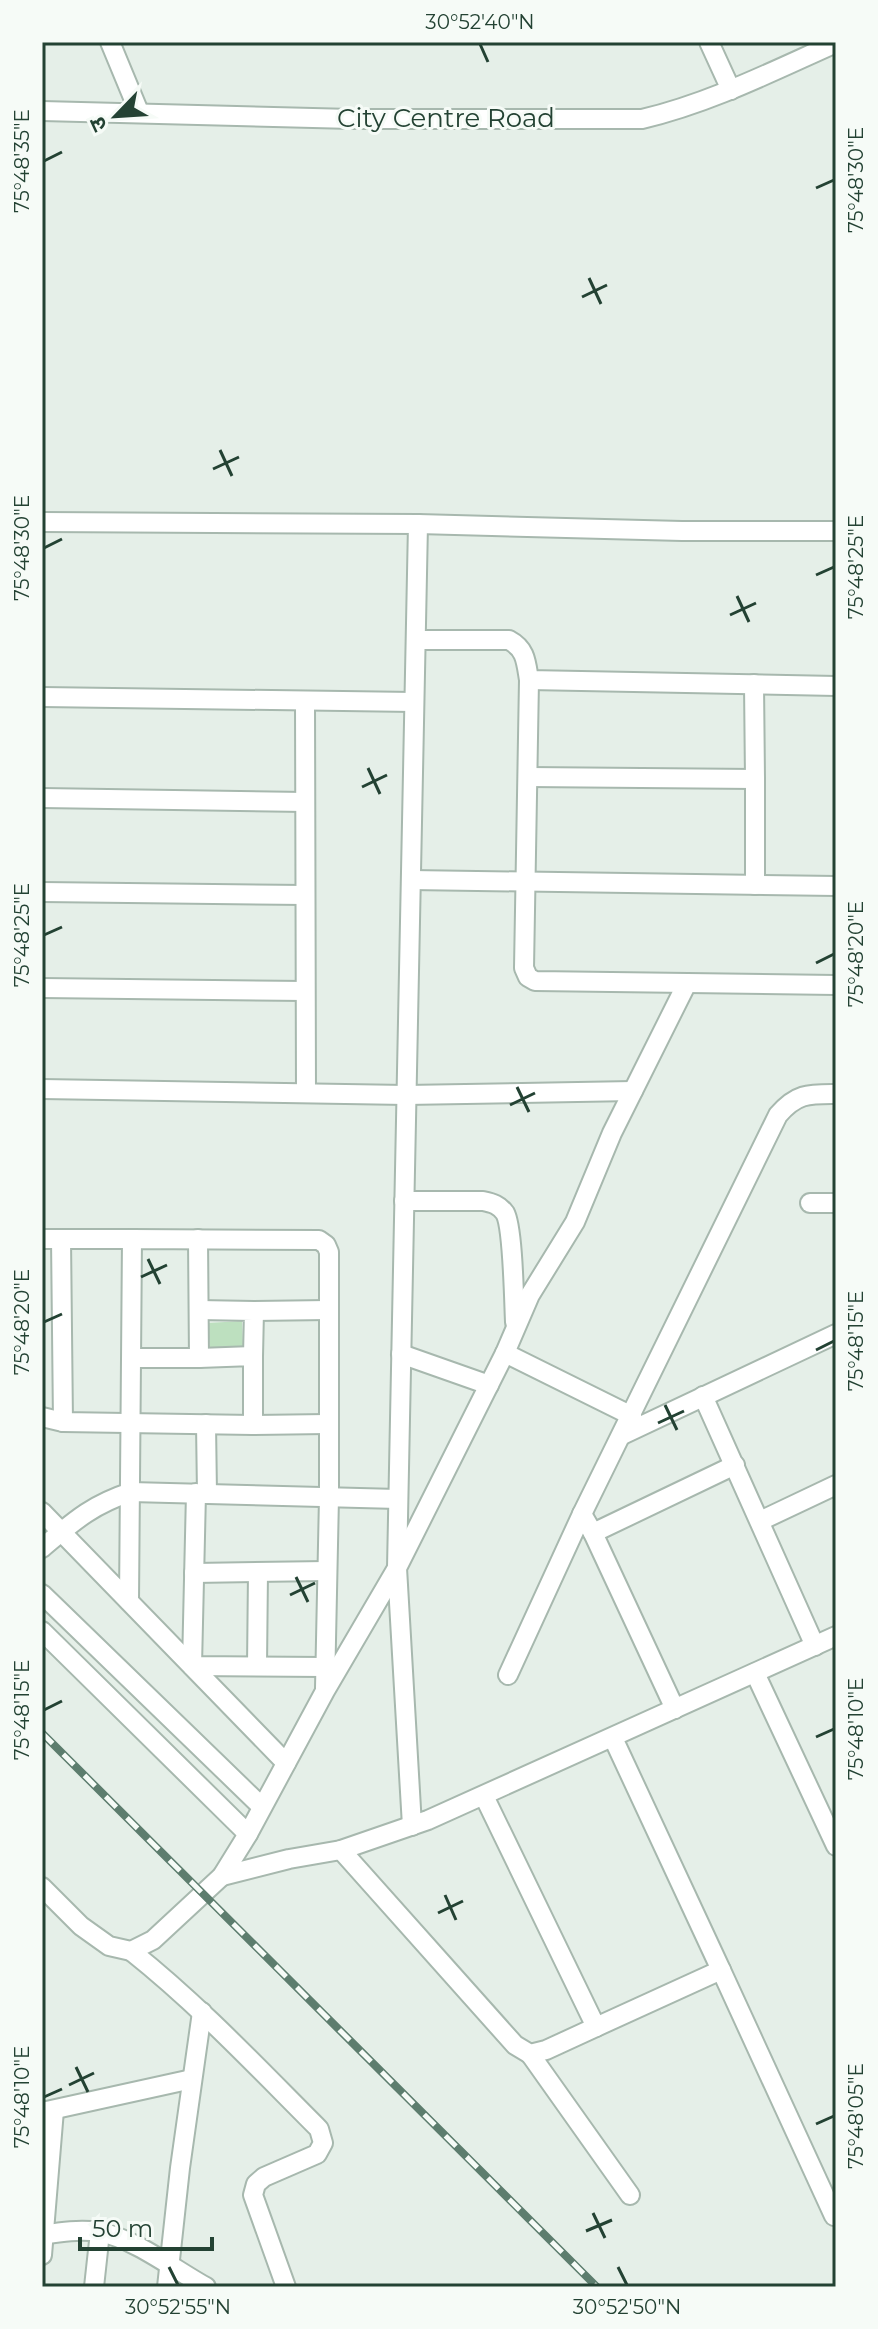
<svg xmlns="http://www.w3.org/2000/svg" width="878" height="2329" font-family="Montserrat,'Noto Sans Devanagari',sans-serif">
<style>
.green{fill:#bde0bf}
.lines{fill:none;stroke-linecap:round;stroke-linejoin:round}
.minor-casing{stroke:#a7b8ae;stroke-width:22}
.minor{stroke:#fff;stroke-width:18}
.rail-casing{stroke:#5d7d6e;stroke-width:8}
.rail{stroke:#f6fbf7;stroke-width:5;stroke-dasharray:15;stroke-linecap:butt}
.ticks{fill:none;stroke:#234233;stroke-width:3}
.labels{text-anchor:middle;stroke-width:6;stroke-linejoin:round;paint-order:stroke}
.street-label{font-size:26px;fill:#234233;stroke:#f6fbf7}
.neatline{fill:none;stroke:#234233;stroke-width:3}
.ticks-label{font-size:20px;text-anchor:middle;fill:#234233}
</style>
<rect width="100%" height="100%" fill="#e5efe8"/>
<path class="green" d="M242 1321 243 1347 210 1349 208 1323Z"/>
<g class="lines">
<defs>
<g id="minor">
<path d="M110 42 139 112"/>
<path d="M709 42 731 90"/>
<path d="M42 111 352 119H642C710 103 773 71 836 43"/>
<path d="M42 522 418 524 397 1568 325 1691 248 1834 222 1876 153 1940 131 1951 109 1946 81 1926 42 1887"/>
<path d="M418 524 682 531H836"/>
<path d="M416 640H509C526 649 526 662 529 680L836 686"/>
<path d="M529 680 524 968 528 977 535 981 836 985"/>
<path d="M42 697 414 702"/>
<path d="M305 701 306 1093"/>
<path d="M528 777 755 779 754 684"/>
<path d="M755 779V885"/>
<path d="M42 798 305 802"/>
<path d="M411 880 836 886"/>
<path d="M42 892 305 895"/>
<path d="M42 988 305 991"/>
<path d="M42 1089 406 1095 633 1091"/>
<path d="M404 1201H483C493 1203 499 1205 505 1213 513 1227 514 1301 515 1322"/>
<path d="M810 1203H836"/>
<path d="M42 1239H132"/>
<path d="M61 1239 63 1422"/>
<path d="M199 1310 254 1311 253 1356"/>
<path d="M254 1311 328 1310"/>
<path d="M505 1353 530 1295 575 1222 612 1133 687 983"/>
<path d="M401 1354 489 1385"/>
<path d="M133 1358H199L198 1239"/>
<path d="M199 1358 253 1356V1425"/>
<path d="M703 1396 815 1646"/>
<path d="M42 1417 63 1422 253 1425 327 1424"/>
<path d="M206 1424 207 1494"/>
<path d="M622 1435 836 1334"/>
<path d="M196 1493 192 1666 325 1667"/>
<path d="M42 1512 286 1763"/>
<path d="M582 1514 593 1533 675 1709"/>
<path d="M760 1521 836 1485"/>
<path d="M593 1533 735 1465"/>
<path d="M42 1548C73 1522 91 1505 131 1492L398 1499"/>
<path d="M194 1573 327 1571"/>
<path d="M42 1594 262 1807"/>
<path d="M129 1601 132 1239 319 1240 326 1245 329 1252V1497L325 1688"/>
<path d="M42 1631 248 1834"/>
<path d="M257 1666 258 1572"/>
<path d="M755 1673 836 1846"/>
<path d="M508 1675 582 1514 778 1115C797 1093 809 1094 836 1094"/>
<path d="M412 1826 397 1568 505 1353 632 1416"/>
<path d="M341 1850 515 2045 530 2054 546 2050 596 2027 484 1796"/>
<path d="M222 1876 289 1859 341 1850 428 1820 836 1636"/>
<path d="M131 1951C199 2005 258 2068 319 2129L323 2143 317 2154 264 2177 256 2184 253 2195 286 2287"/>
<path d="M721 1970 834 2216"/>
<path d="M596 2027 721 1970 613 1738"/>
<path d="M530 2054 630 2195"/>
<path d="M42 2112 192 2079"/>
<path d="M42 2235C61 2232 80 2229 99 2232 134 2238 175 2270 206 2287"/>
<path d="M42 2255 54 2110"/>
<path d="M94 2287 100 2232"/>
<path d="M167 2287 180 2168 202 2012"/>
</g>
</defs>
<use href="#minor" class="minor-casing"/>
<use href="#minor" class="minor"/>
<defs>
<path id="rail" d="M42 1733 597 2287"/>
</defs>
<use href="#rail" class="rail-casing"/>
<use href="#rail" class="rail"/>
</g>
<path class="ticks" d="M480 44 488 62M44 161 62 152M816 188 834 180M589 278 601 304M582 297 607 285M220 450 232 476M213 469 239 457M44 548 62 539M816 575 834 567M737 596 749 622M730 615 756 603M368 768 380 794M362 787 387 775M44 935 62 927M816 963 834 954M517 1087 529 1112M510 1105 535 1093M148 1259 160 1284M141 1277 167 1265M44 1322 62 1314M816 1350 834 1341M665 1405 677 1430M658 1423 684 1411M296 1577 308 1602M290 1595 315 1583M44 1710 62 1701M816 1737 834 1729M445 1895 456 1920M438 1913 463 1901M76 2067 88 2092M69 2085 94 2073M44 2097 62 2089M816 2124 834 2116M593 2213 605 2238M586 2231 612 2220M169 2267 178 2285M618 2267 627 2285"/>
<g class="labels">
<g class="street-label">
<text x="446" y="127">City Centre Road</text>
</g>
</g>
<rect width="878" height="2329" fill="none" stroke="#f6fbf7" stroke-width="88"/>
<g transform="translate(116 116) rotate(245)" stroke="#f6fbf7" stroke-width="6" paint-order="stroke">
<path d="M0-6L14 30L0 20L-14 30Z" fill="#234233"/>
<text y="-12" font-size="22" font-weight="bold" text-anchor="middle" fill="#234233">उ</text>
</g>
<path d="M80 2237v12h132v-12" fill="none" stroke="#234233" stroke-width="4"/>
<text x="92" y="2237" font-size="24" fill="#234233" stroke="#f6fbf7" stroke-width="6" paint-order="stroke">50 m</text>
<rect x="44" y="44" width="790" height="2241" class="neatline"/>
<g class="ticks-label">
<text x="480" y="29">30°52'40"N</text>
<text transform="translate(22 161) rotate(-90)" y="7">75°48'35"E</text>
<text transform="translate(856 180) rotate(-90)" y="7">75°48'30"E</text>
<text transform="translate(22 548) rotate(-90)" y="7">75°48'30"E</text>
<text transform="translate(856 567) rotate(-90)" y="7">75°48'25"E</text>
<text transform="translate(22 935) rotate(-90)" y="7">75°48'25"E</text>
<text transform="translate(856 954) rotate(-90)" y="7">75°48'20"E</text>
<text transform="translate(22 1322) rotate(-90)" y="7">75°48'20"E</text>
<text transform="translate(856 1341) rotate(-90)" y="7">75°48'15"E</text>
<text transform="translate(22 1710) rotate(-90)" y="7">75°48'15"E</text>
<text transform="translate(856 1729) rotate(-90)" y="7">75°48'10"E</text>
<text transform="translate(22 2097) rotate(-90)" y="7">75°48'10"E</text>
<text transform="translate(856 2116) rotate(-90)" y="7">75°48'05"E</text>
<text x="178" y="2314">30°52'55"N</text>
<text x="627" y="2314">30°52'50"N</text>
</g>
</svg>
